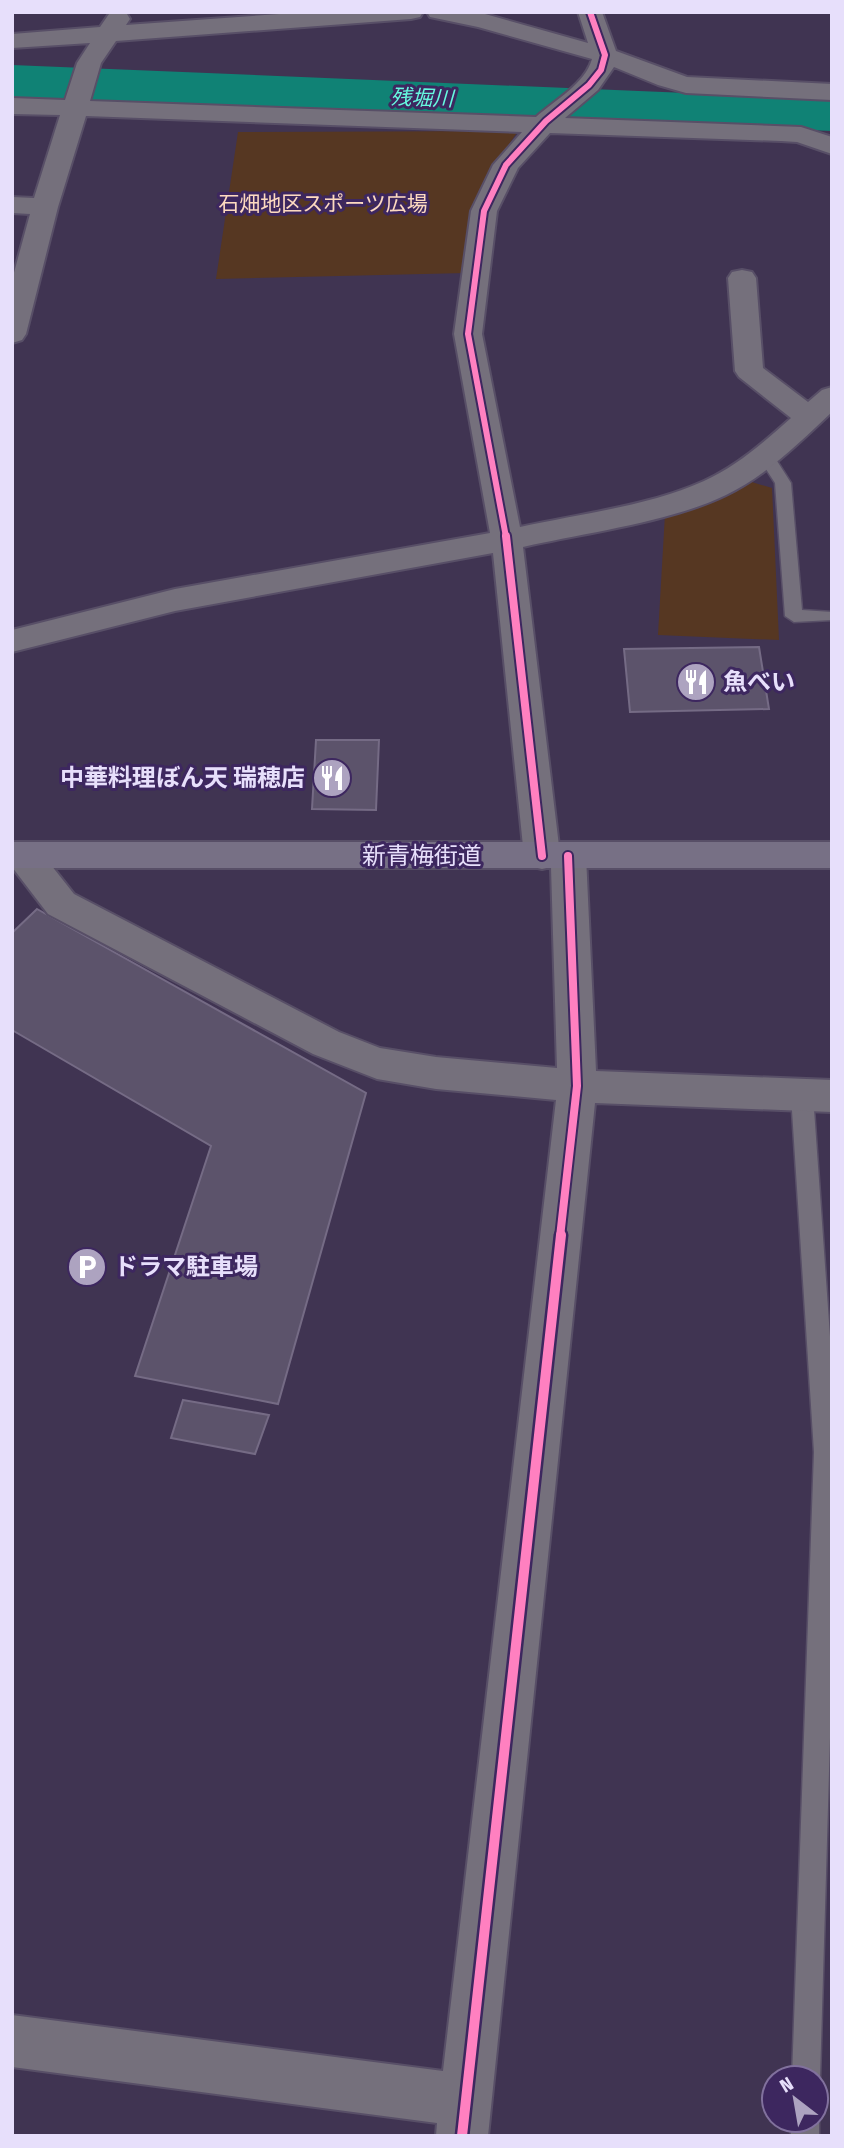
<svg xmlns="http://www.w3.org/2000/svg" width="844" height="2148" font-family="'Fira Sans Condensed','Noto Sans JP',sans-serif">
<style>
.green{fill:#563722}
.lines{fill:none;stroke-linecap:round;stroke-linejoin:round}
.river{fill:#108275;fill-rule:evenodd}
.building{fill:#5c536b;stroke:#756b85;stroke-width:2}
.service-casing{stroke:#584f67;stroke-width:3}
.minor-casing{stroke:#584f67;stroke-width:4}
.primary-casing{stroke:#584f67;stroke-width:4}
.service{fill:#75707c;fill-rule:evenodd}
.minor{fill:#75707c;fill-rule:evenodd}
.primary{fill:#777085;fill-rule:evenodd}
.cycleway-far2-casing{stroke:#3d275f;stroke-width:10}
.cycleway-far1-casing{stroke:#3d275f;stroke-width:12}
.cycleway-casing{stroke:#3d275f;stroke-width:15}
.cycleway-far2{stroke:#ff80c0;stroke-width:6}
.cycleway-far1{stroke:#ff80c0;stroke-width:8}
.cycleway{stroke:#ff80c0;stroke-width:10}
.labels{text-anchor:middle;stroke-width:6;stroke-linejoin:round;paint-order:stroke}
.far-water-label{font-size:21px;font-style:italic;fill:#66f9df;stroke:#3d275f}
.far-park-label{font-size:21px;fill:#fddac0;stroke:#3d275f}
.poi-label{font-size:24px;font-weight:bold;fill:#e7dffb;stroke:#3d275f;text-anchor:start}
.street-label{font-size:24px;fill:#e7dffb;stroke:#3d275f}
</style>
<rect width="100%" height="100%" fill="#403452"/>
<g class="green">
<path d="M518 131 497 162 466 273 216 279 238 132Z"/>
<path d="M745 480 772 488 779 640 658 635 665 514Z"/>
</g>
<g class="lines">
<path class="river" d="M12 65 832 99V131L12 97Z"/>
</g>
<g class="building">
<path d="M759 647 769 709 630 712 624 649Z"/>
<path d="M316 740H379L376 810 312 809Z"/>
<path d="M37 909 366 1093 278 1404 135 1376 211 1146 12 1030V933Z"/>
<path d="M183 1400 269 1415 255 1454 171 1438Z"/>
</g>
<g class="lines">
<defs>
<g id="service">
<path d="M766 452 772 453 791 483 802 610 832 612V620L794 622 785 616 775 483 758 457Z"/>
<path d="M802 1086 809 1089 813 1095 832 1365V1670L820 2078 816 2088V2078H792L814 1452 791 1095 795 1089Z"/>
<path d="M816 2112 819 2120V2136H791V2120H816Z"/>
</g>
<path id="minor" d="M116 12 127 14 130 19 126 25 308 12H423L420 17 411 19 116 41 101 63 90 101 536 117C555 100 585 84 592 59L478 27 430 17 427 12H478L588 43 578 12H602L616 51 687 77 832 84V100L686 93 658 85 614 67 598 90 565 118 801 127 832 137V154L797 142 781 141 550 133 518 168 497 211 482 334 520 527C579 514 649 506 704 481 737 466 764 442 791 418L739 377 735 371 728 278 732 272 742 270 752 272 756 278 763 368 808 402 822 390 832 387V412C799 443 767 475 726 495 671 522 584 533 523 547L559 846 568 843 581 846 586 856 596 1071 832 1080V1112L595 1103 488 2136H436L437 2123 12 2067V2015L443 2071 556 1100 436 1089 377 1079 313 1054 48 914 12 867V845L23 842 36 846 74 894 339 1032 380 1048 436 1057 557 1068 551 867 542 869 529 866 524 856 493 553 175 611 12 652V630L175 589 490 533 454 334 471 211 493 165 522 132 86 116 58 207 26 334 22 340 12 343V280L30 214 12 213V197L34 198 60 115 12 114V98L65 100 77 63 90 43 12 48V34L100 27 109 14Z"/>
<rect id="primary" x="12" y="842" width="820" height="26"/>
</defs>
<use href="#service" class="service-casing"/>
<use href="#minor" class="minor-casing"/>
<use href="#primary" class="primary-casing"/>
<use href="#service" class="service"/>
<use href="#minor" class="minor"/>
<use href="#primary" class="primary"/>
<defs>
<path id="cycleway-far2" d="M506 537 468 334 484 211 506 165 546 121 589 85 601 70 605 55 590 12"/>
<g id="cycleway-far1">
<path d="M506 536 542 856"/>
<path d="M560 1237 577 1086 568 856"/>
</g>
<path id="cycleway" d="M462 2136 561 1235"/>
</defs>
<use href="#cycleway-far2" class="cycleway-far2-casing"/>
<use href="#cycleway-far1" class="cycleway-far1-casing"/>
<use href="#cycleway" class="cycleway-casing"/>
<use href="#cycleway-far2" class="cycleway-far2"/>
<use href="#cycleway-far1" class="cycleway-far1"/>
<use href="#cycleway" class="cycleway"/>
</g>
<defs>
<symbol id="restaurant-disc" viewBox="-11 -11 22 22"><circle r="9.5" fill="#ada3c0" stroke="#3d275f"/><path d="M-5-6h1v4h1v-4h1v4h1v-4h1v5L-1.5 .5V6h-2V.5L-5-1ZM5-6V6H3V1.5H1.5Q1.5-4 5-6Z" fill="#fff"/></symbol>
<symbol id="parking-disc" viewBox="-11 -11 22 22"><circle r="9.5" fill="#ada3c0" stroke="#3d275f"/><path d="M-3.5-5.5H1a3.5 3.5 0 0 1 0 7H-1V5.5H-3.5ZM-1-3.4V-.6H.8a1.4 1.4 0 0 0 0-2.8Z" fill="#fff"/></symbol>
</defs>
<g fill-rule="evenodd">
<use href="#restaurant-disc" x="674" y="660" width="44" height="44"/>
<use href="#restaurant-disc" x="310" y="756" width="44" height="44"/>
<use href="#parking-disc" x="65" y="1245" width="44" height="44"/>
</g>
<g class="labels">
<g class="far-water-label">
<text transform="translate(422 98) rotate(2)" y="7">残堀川</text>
</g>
<g class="far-park-label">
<text x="323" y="211">石畑地区スポーツ広場</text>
</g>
<g class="poi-label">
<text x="723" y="690">魚べい</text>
<text x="305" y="786" text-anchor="end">中華料理ぼん天 瑞穂店</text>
<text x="114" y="1275">ドラマ駐車場</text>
</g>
<g class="street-label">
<text x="422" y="864">新青梅街道</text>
</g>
</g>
<rect width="844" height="2148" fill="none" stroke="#e7dffb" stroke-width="28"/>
<g transform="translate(795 2099) rotate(329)"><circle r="33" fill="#3d275f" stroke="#81719d" stroke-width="2"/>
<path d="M0-5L12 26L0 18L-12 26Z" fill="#ada3c0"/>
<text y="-10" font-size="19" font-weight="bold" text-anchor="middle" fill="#e7dffb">N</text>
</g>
</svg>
